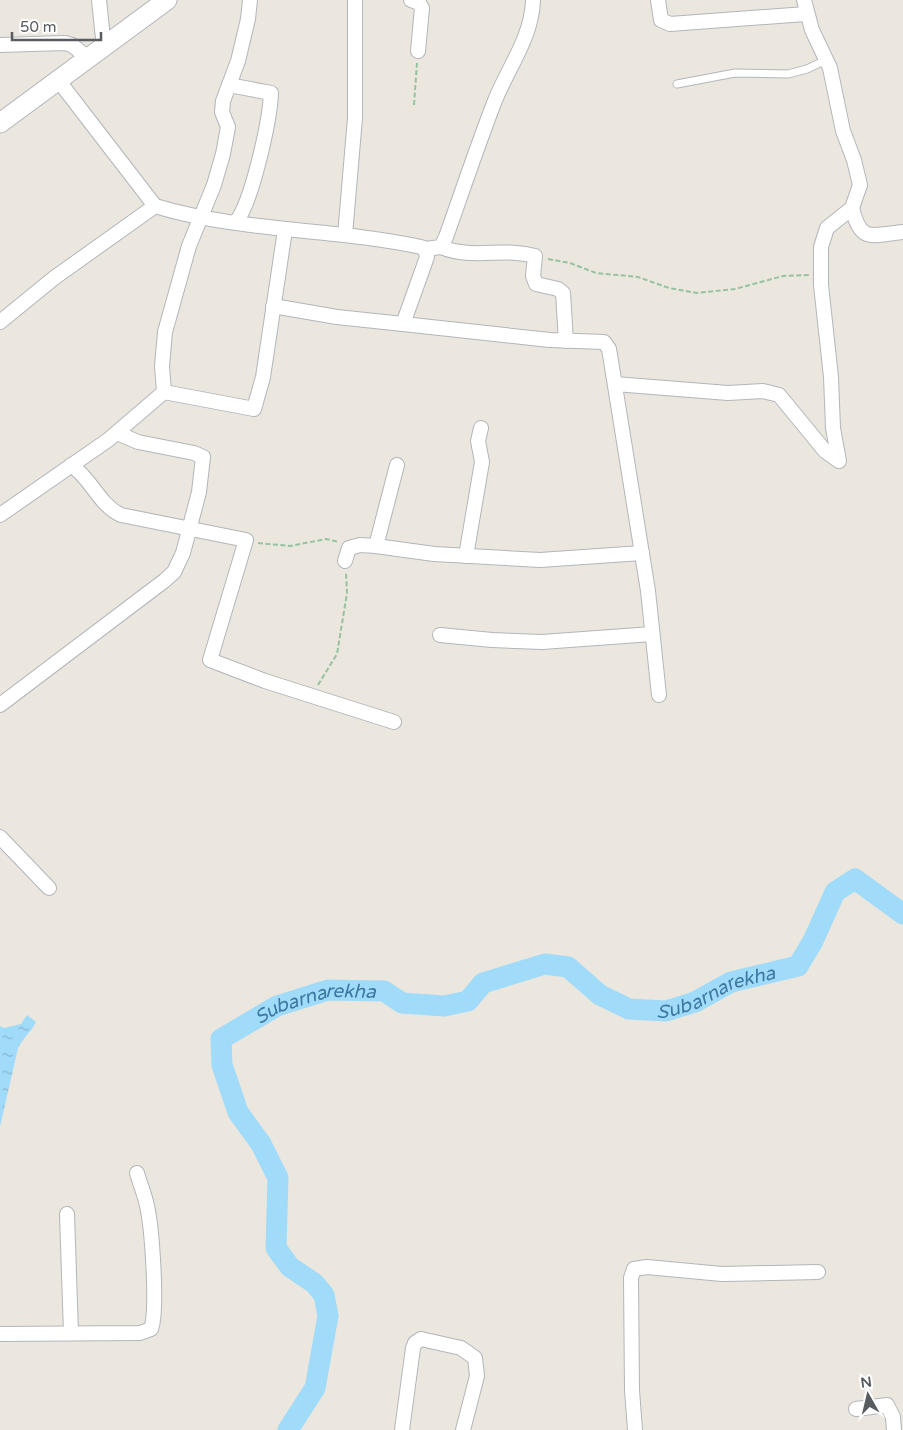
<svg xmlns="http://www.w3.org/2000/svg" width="903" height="1430" font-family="'Varela Round',sans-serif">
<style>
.water{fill:url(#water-ripples)}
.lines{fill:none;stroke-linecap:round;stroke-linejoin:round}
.river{stroke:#a0dbfa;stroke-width:21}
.lane-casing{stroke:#b2b6ba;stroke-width:9}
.street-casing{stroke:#b2b6ba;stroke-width:16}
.secondary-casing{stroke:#b1b5ba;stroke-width:21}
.path{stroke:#96c29f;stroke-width:2;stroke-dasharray:5 2.5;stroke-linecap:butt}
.lane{stroke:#fff;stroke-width:7}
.street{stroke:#fff;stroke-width:14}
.secondary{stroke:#fff;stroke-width:19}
.labels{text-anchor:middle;stroke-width:4;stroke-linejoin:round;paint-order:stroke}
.water-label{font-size:19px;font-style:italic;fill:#3d77a2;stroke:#fff}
</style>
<defs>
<pattern id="water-ripples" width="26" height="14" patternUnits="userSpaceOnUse" patternTransform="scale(1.25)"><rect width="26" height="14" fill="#a0dbfa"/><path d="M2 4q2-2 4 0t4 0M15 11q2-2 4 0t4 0" fill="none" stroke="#85b5ce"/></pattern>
</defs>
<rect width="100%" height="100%" fill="#ebe7df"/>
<path class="water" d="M27 1015 36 1022C31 1032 23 1038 18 1048L0 1127V1026L4 1028 21 1024Z"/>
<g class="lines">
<path class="river" id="s1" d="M288 1430 315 1388 328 1316 324 1295 314 1283 290 1267 276 1248 278 1178 261 1144 238 1112 222 1065 221 1039 277 1006 328 990 384 991 402 1003 444 1006 468 1001 483 983 545 964 568 967 600 995 629 1009 666 1011 695 1002 731 982 798 966 813 941 835 892 855 879 903 914"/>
<defs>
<path id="lane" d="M677 84 735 73 788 74 807 69 826 60"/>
<g id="street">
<path d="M99 0 104 48"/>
<path d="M411 0 419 3 422 8 418 51"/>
<path d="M658 0 661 20 670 24 806 14"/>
<path d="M0 45 65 43 72 45 89 59"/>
<path d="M58 80 155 206C241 232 333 228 421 247L425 249 427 257 403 324 550 340 604 342 609 349 611 361 648 591 659 695"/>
<path d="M229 85 271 93C270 120 252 202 236 222"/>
<path d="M852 208C861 244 871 235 903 232"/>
<path d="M345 235 355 118V0"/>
<path d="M441 247C473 260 503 247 535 256L533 276 536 284 558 289 563 293 566 341"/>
<path d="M425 249 441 247 446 237C462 192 477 147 494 103 507 69 532 38 533 0"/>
<path d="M273 306 337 317 403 324"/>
<path d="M0 322 54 278 155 206"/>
<path d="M615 384 728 393 763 391 779 395 825 451 839 461 833 428 831 377 821 285V247L827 228 852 208 860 185 854 160 843 131 830 68 812 30 804 0"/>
<path d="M164 392 162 366 165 332 189 246 214 185 223 154 228 127 222 112 223 101 238 61 248 19 250 0"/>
<path d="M164 392 254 409 263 377 285 230"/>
<path d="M71 465C91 478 99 505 121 515L246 540 210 660 265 681 394 722"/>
<path d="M0 515 108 440 164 392"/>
<path d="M376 546 397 465"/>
<path d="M466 556 482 462 478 441 481 428"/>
<path d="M345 561 349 548 360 545 376 546 434 554 540 560 642 553"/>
<path d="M440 635 492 640 542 642 652 634"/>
<path d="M0 705 164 581 174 572 183 553 199 492 203 457 194 453 138 442 117 433"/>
<path d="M0 837 49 888"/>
<path d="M67 1214 71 1333"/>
<path d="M0 1334 140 1333 151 1329C158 1310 152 1228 147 1206 145 1195 140 1184 137 1173"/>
<path d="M856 1409 887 1405 893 1417 894 1430"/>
<path d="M402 1430 413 1348 415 1343 421 1339 461 1348 475 1358 477 1376 463 1430"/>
<path d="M635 1430 632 1390 631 1278 634 1269 647 1267 722 1274 818 1272"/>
</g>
<path id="secondary" d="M0 123 167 0"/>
</defs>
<use href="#lane" class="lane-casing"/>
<use href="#street" class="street-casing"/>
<use href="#secondary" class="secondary-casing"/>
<g class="path">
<path d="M414 105 417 63"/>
<path d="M548 259 570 263 596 273 638 277 669 288 697 293 735 289 783 276 809 275"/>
<path d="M258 543 290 546 326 539 339 542"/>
<path d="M318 685 337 654 347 593 346 573"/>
</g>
<use href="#lane" class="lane"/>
<use href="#street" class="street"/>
<use href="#secondary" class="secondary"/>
</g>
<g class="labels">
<g class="water-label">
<text dy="7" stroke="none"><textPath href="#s1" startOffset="975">Subarnarekha</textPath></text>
<text dy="7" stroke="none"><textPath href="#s1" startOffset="539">Subarnarekha</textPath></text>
</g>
</g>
<g transform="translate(868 1395) rotate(352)" stroke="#ffffff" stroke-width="4" paint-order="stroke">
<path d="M0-4L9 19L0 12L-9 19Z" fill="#585c60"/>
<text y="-8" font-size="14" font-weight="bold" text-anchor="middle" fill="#585c60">N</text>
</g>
<path d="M12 32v8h89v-8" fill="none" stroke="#585c60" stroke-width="2.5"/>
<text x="20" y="32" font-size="15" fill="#585c60" stroke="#ffffff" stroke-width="4" paint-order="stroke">50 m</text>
</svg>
